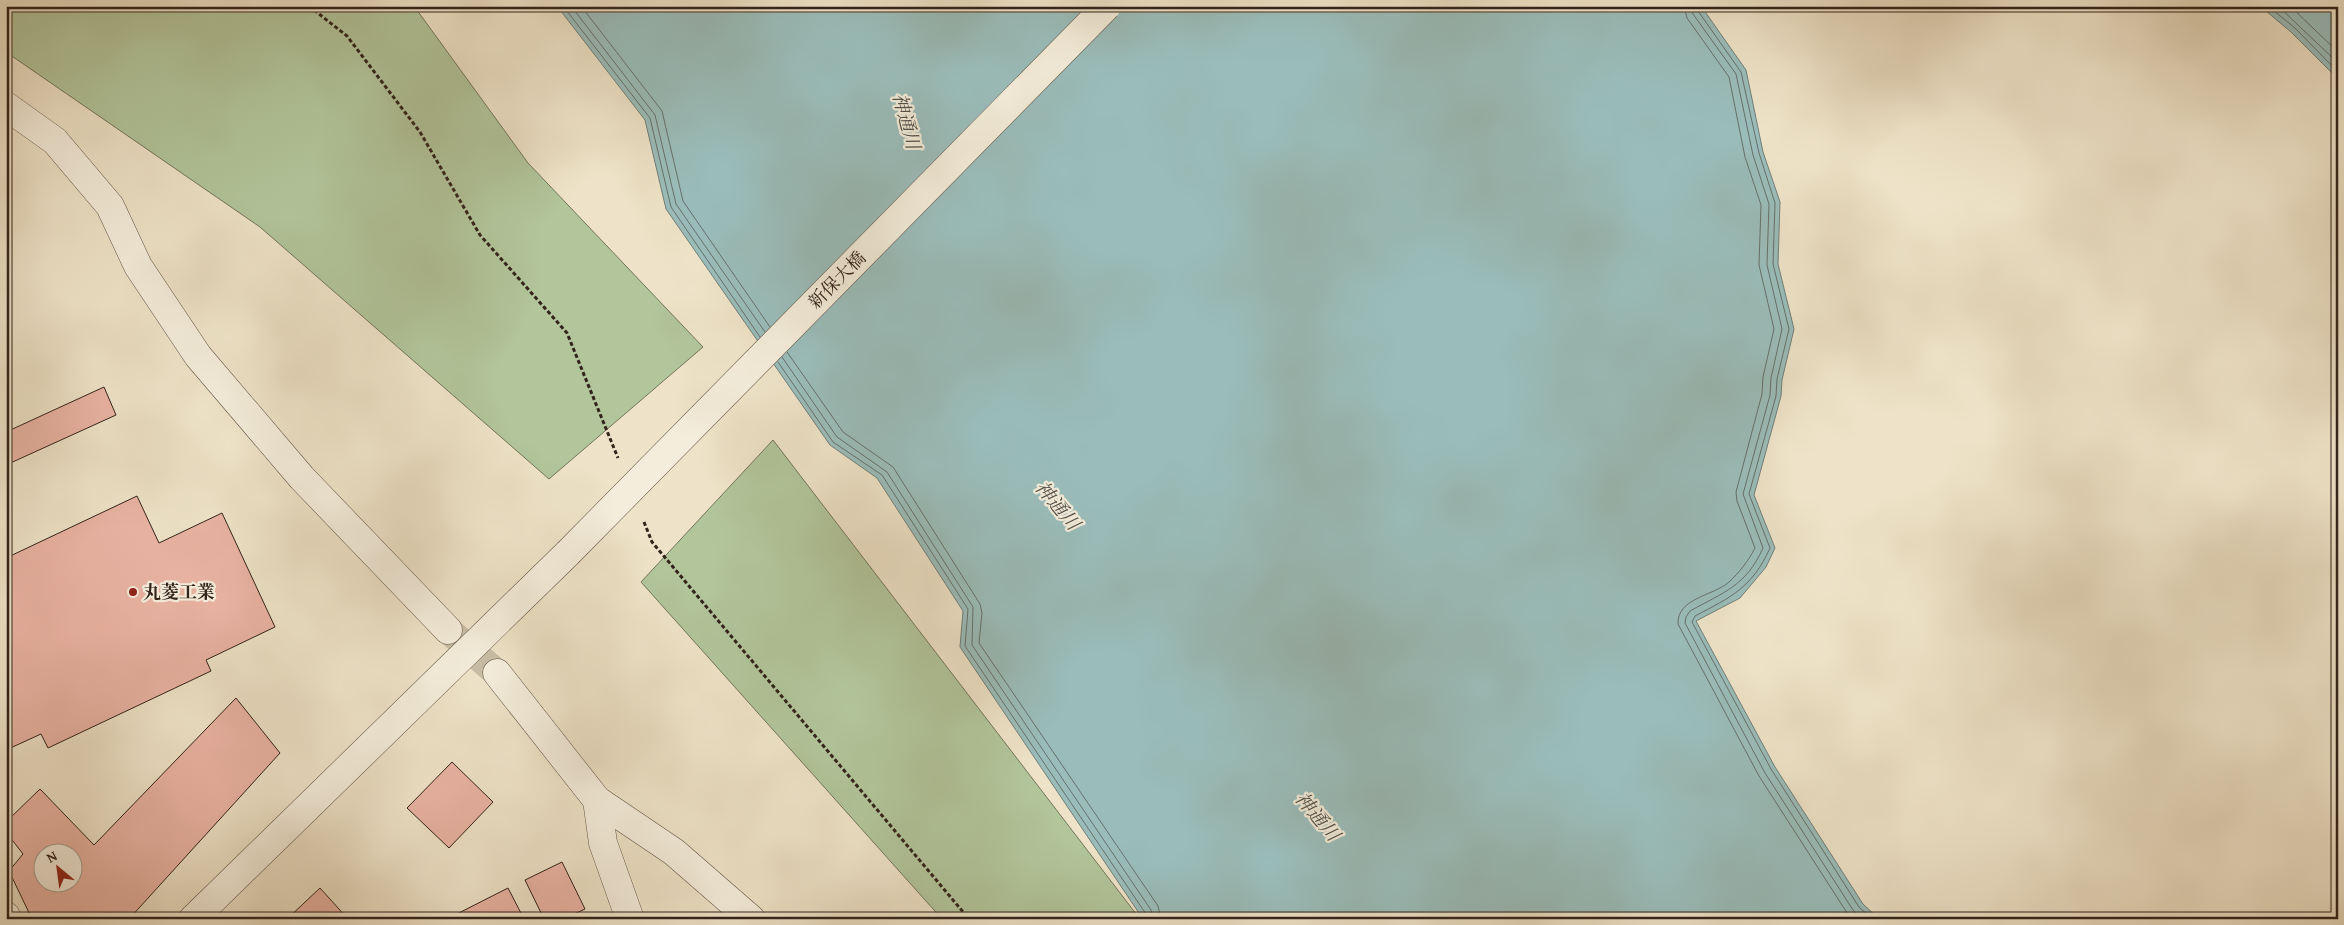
<svg xmlns="http://www.w3.org/2000/svg" width="2344" height="925" font-family="'Gentium Book Plus','Noto Serif JP',serif">
<style>
.green{fill:#b2c59b;stroke:#72745b}
.water{fill:#9abdba;stroke:#707f7a}
.lines{fill:none;stroke-linecap:round;stroke-linejoin:round}
.shore{stroke:#66706a;stroke-width:1}
.building{fill:#e9b3a3;stroke:#32231b;fill-rule:evenodd}
.minor-tunnel{stroke:#c8bda5;stroke-width:28;stroke-dasharray:28 14;stroke-linecap:butt}
.minor-casing{stroke:#615346;stroke-width:29}
.tertiary-casing{stroke:#615346;stroke-width:29}
.path{stroke:#32231b;stroke-width:3;stroke-dasharray:4 2.5;stroke-linecap:butt}
.minor{stroke:#f4eddb;stroke-width:28}
.tertiary{stroke:#f4eddb;stroke-width:28}
.tertiary-bridge-casing{stroke:#615346;stroke-width:29;stroke-linecap:butt}
.tertiary-bridge{stroke:#f4eddb;stroke-width:28}
.poi-dot{fill:#8f2418;stroke:#f4eddb;stroke-width:2}
.labels{text-anchor:middle;stroke-width:4.5;stroke-linejoin:round;paint-order:stroke}
.street-label{font-size:18px;fill:#32231b;stroke:#f4eddb}
.poi-label{font-size:18px;font-weight:bold;fill:#32231b;stroke:#f4eddb;text-anchor:start}
.water-label{font-size:19px;font-style:italic;fill:#51514b;stroke:#f4eddb}
</style>
<rect width="100%" height="100%" fill="#eee3c8"/>
<filter id="stains"><feTurbulence type="fractalNoise" baseFrequency=".004" numOctaves="4"/><feColorMatrix values="0 0 0 0 .2 0 0 0 0 .09 0 0 0 0 .02 0 0 0 .5 -.17"/></filter>
<radialGradient id="worn" r=".72"><stop offset=".6" stop-color="#630" stop-opacity="0"/><stop offset="1" stop-color="#630" stop-opacity=".3"/></radialGradient>
<g class="green">
<path d="M6 6H414L528 163 703 347 549 479 260 227 6 52Z"/>
<path d="M773 440 1140 919H942L641 582Z"/>
</g>
<g class="water">
<path d="M557 6H1701L1746 70 1763 152 1780 202 1778 264 1794 329 1782 380 1781 396 1754 495 1775 548 1766 567 1740 598 1696 621 1775 767 1863 904 1879 919H1143L960 647 963 611 877 478 830 445 666 209 645 120Z"/>
<path d="M2260 6H2338V79L2291 32Z"/>
</g>
<g class="lines">
<g class="shore">
<path d="M563 6 650 118 671 207 760 337"/>
<path d="M571 6 655 115 676 204 765 332"/>
<path d="M581 6 662 111 683 201 770 327"/>
<path d="M1684 6 1687 18 1729 77 1745 157 1761 205 1759 265 1774 329 1763 377 1762 394 1736 492 1737 501 1755 548C1749 560 1739 573 1729 582 1713 596 1677 598 1678 624L1759 776 1851 919"/>
<path d="M1691 6 1693 14 1736 74 1753 155 1769 204 1767 265 1782 329 1771 378 1770 395 1743 494 1763 548C1746 586 1724 592 1690 611L1686 617 1685 623 1765 773 1853 910 1862 919"/>
<path d="M1698 6V11L1741 72 1759 153 1775 203 1773 264 1789 329 1777 379 1776 396 1749 494 1770 548C1752 588 1731 597 1695 616L1692 622 1771 769 1859 907 1872 919"/>
<path d="M2268 6 2295 28 2338 72"/>
<path d="M2278 6 2338 63"/>
<path d="M2290 6 2338 52"/>
<path d="M787 352 843 432 893 467 980 604 982 613 979 643 1158 906 1161 919"/>
<path d="M782 357 837 437 887 472 973 607 972 645 1151 910 1153 919"/>
<path d="M778 362 833 442 882 475 968 609 965 646 1146 914 1147 919"/>
</g>
</g>
<g class="building">
<path d="M104 387 116 415 6 465V432Z"/>
<path d="M137 496 159 543 222 513 275 627 206 660 211 671 48 748 41 734 6 750V558Z"/>
<path d="M236 698 280 753 129 919H32L9 871 23 854 6 832V822L40 789 94 845ZM42 852H72V882H42Z"/>
<path d="M452 762 493 802 449 848 407 808Z"/>
<path d="M562 862 585 909 564 919H544L525 880Z"/>
<path d="M320 888 348 919H287Z"/>
<path d="M508 888 524 919H447Z"/>
</g>
<g class="lines">
<path class="minor-tunnel" d="M448 630 497 673"/>
<defs>
<g id="minor">
<path d="M6 106 55 141 110 206 138 266 198 356 302 478 448 630"/>
<path d="M497 673 597 800 674 852 751 919"/>
<path d="M597 800 603 843 630 919"/>
<path d="M6 916 7 919"/>
</g>
<path id="tertiary" d="M193 919 568 553"/>
</defs>
<use href="#minor" class="minor-casing"/>
<use href="#tertiary" class="tertiary-casing"/>
<g class="path">
<path d="M309 6 347 36 420 132 480 235 567 333 618 458"/>
<path d="M644 522 652 542 969 919"/>
</g>
<use href="#minor" class="minor"/>
<use href="#tertiary" class="tertiary"/>
<defs>
<path id="tertiary-bridge" d="M568 553 1107 6"/>
</defs>
<use href="#tertiary-bridge" class="tertiary-bridge-casing"/>
<use href="#tertiary-bridge" class="tertiary-bridge"/>
</g>
<circle class="poi-dot" cx="133" cy="592" r="5"/>
<g class="labels">
<g class="street-label">
<text transform="translate(837 280) rotate(-45)" y="6">新保大橋</text>
</g>
<g class="poi-label">
<text x="143" y="598">丸菱工業</text>
</g>
<g class="water-label">
<text transform="translate(907 121) rotate(75)" y="7">神通川</text>
<text transform="translate(1058 505) rotate(50)" y="7">神通川</text>
<text transform="translate(1318 816) rotate(50)" y="7">神通川</text>
</g>
</g>
<rect width="2344" height="925" fill="none" stroke="#eee3c8" stroke-width="25"/>
<rect x="8" y="8" width="2329" height="910" fill="none" stroke="#32231b" stroke-width="2.5"/>
<rect x="12" y="12" width="2319" height="900" fill="none" stroke="#32231b"/>
<g transform="translate(58 868) rotate(331)"><circle r="24" fill="#f4eddb" stroke="#a69c8e"/>
<path d="M0-4L9 19L0 12L-9 19Z" fill="#8f2418"/>
<text y="-8" font-size="14" font-weight="bold" text-anchor="middle" fill="#32231b">N</text>
</g>
<rect width="100%" height="100%" filter="url(#stains)"/>
<rect width="100%" height="100%" fill="url(#worn)"/>
</svg>
